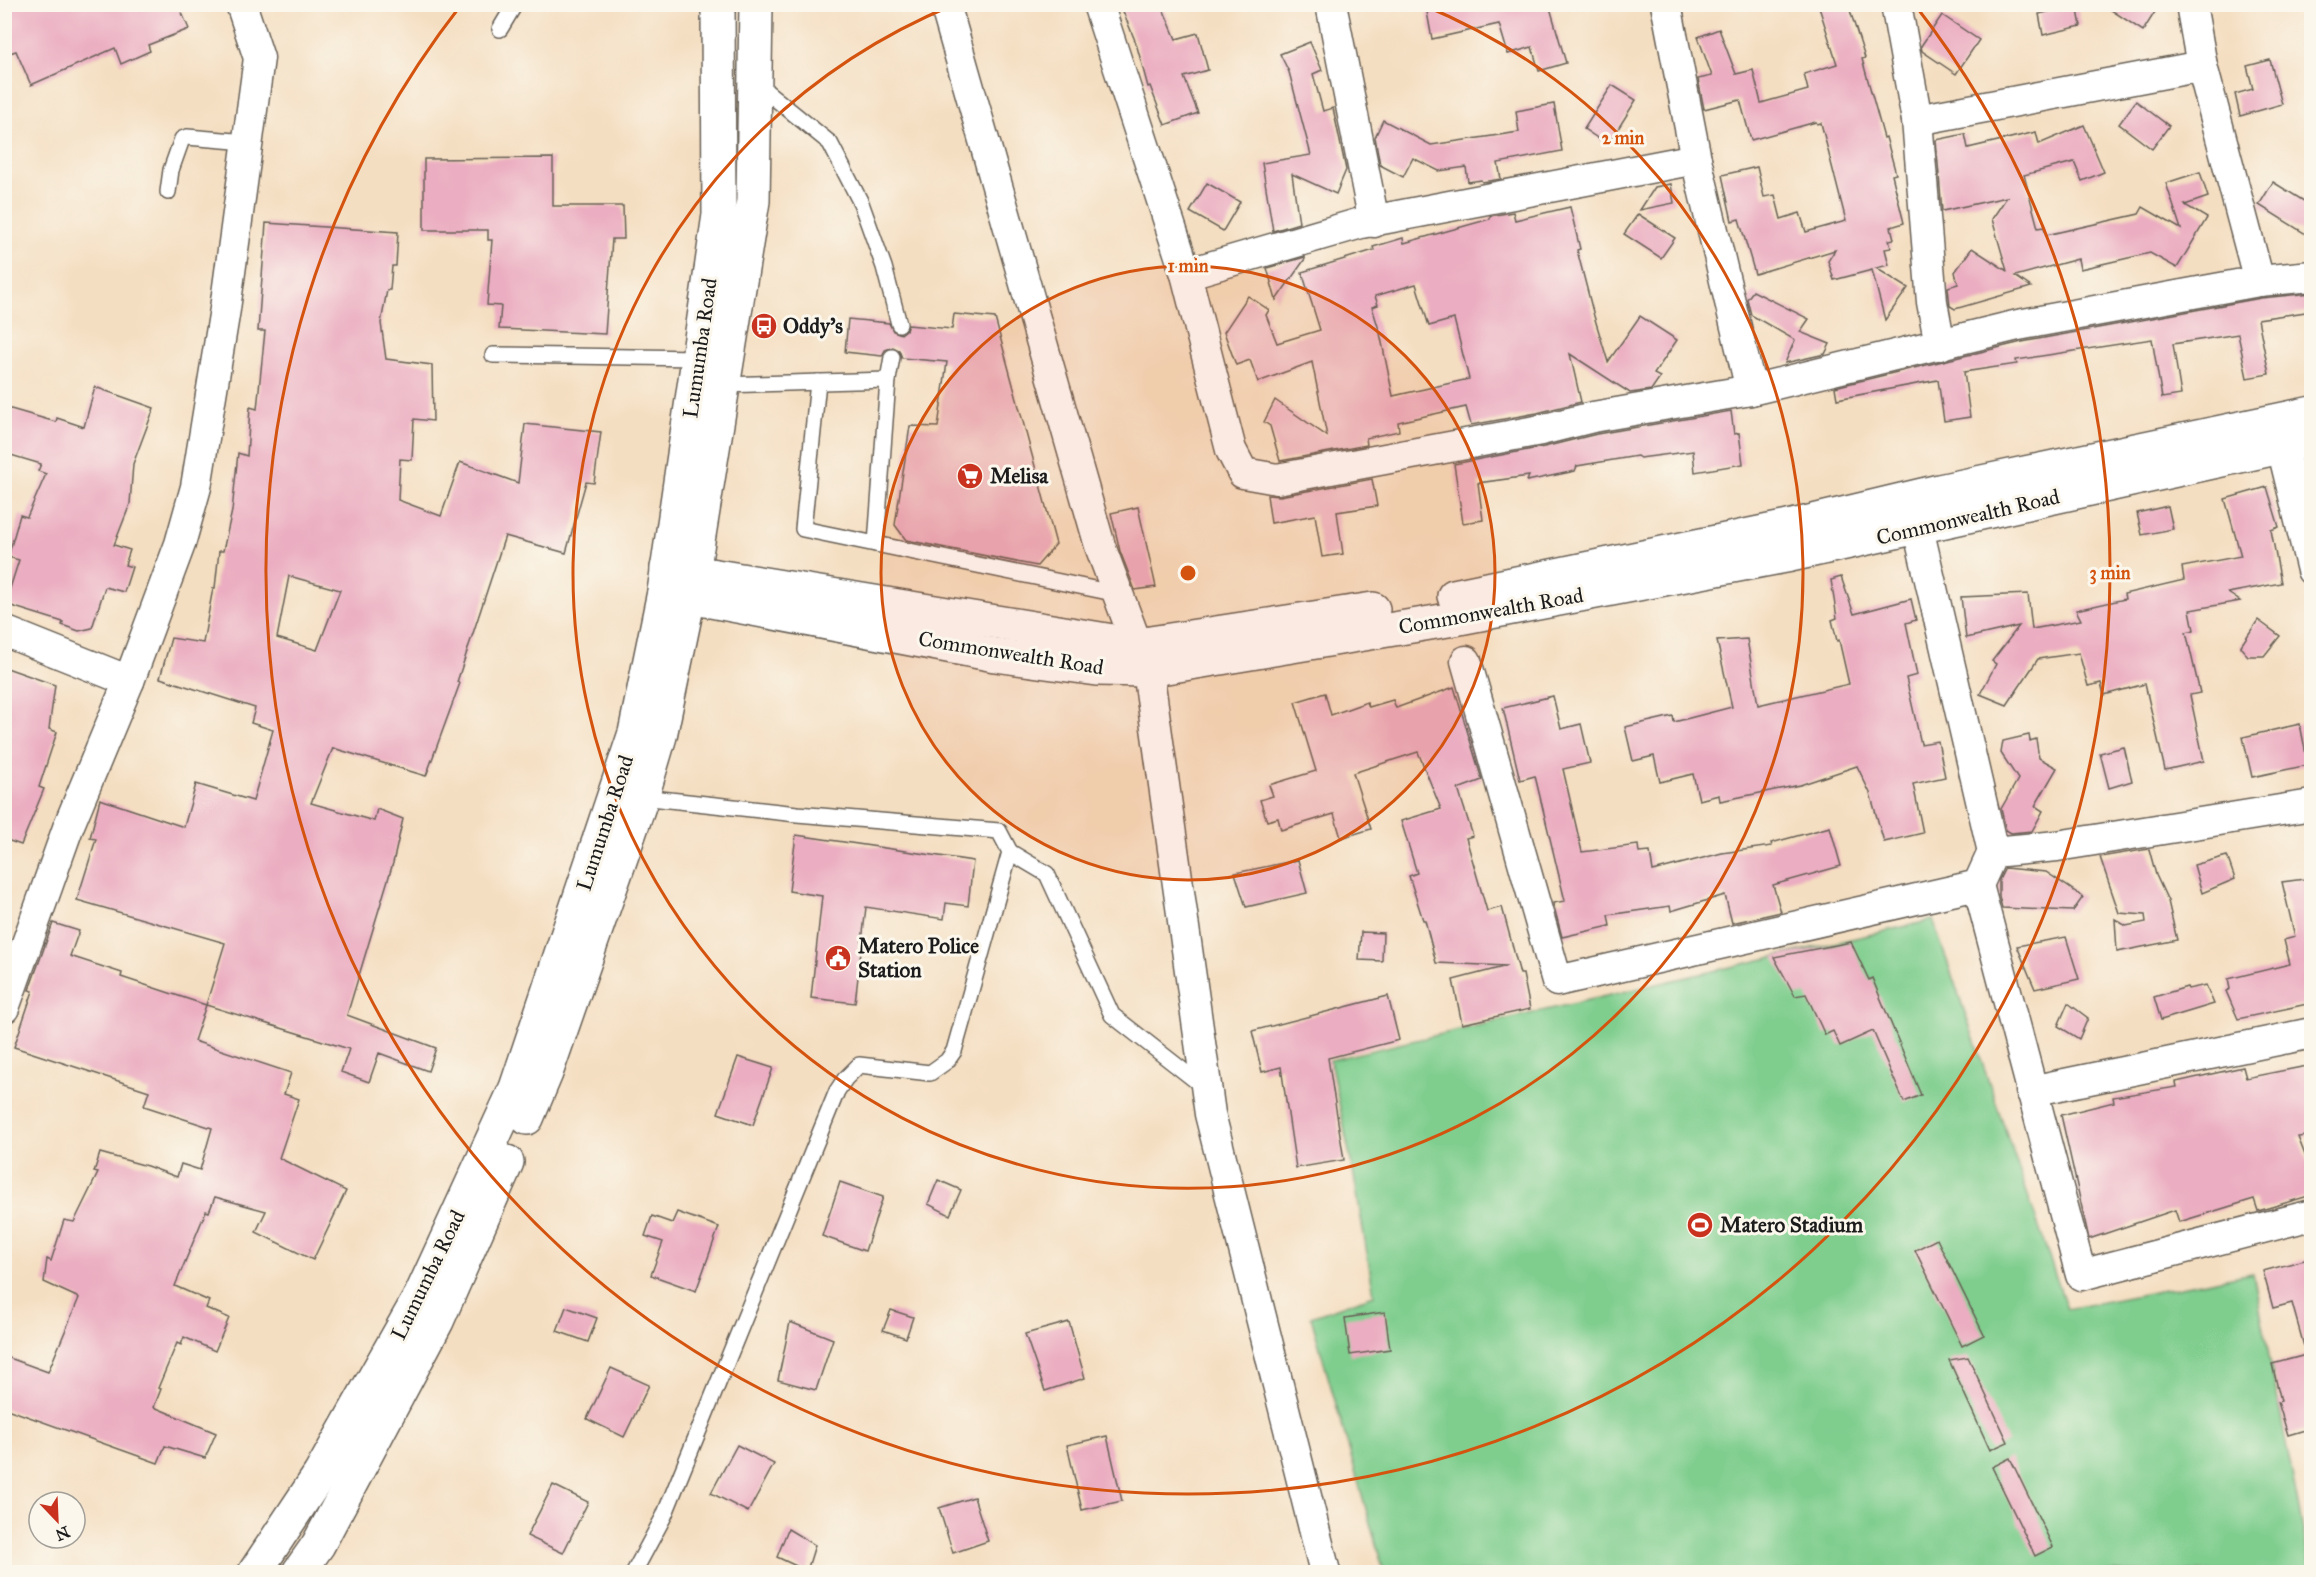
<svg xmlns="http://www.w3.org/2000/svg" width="2316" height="1577" font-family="'IM FELL Great Primer',serif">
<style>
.green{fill:#7fce8e;stroke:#4e7555;stroke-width:1.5}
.building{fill:#ebadc1;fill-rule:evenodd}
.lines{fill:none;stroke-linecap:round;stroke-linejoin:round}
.service-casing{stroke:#686056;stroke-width:18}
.minor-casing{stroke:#686056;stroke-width:33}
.secondary-casing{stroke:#686056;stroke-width:36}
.primary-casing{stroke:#686056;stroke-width:36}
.service{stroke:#fff;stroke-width:15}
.minor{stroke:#fff;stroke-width:30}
.secondary{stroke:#fff;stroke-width:33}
.primary{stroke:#fff;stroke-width:33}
.ring{fill:none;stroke:#d4530e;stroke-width:3}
.labels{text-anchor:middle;stroke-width:6;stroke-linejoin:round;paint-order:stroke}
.poi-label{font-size:21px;font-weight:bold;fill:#1c1c1c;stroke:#fbf7ec;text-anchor:start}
.street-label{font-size:21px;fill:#1c1c1c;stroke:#fbf7ec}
.centre{fill:#d4530e;stroke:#fbf7ec;stroke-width:3}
.ring-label{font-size:18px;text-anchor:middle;font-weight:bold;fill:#d4530e;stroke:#fbf7ec;stroke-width:6;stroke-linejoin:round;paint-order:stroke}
</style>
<rect width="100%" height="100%" fill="#fbf7ec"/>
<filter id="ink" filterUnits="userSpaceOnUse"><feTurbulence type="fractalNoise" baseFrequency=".0167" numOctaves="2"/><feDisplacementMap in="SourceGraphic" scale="12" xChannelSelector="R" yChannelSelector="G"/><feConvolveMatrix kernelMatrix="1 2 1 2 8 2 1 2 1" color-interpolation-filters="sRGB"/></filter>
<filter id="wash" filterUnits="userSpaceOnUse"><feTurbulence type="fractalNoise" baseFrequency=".008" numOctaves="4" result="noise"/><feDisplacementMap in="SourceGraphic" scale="24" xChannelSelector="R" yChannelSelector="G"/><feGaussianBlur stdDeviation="1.35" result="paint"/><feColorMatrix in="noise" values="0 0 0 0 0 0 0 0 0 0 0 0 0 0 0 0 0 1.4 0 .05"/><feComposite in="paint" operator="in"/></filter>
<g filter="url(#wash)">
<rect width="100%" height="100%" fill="#f4dec1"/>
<path class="green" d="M1933 920 2067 1309 2253 1273 2311 1572H1384L1311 1317 1374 1295 1354 1176 1330 1060Z"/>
<g id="blocks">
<g class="building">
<path d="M4 4H178L189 29 148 45 150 51 121 64 115 48 31 85 16 51 4 55Z"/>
<path d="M1120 4H1161L1176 39 1198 33 1208 70 1184 77 1198 113 1165 125 1150 86 1148 87 1136 43Z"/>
<path d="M1462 4H1549L1566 63 1539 71 1532 47 1508 54 1499 24 1432 39 1427 12Z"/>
<path d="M1818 4H1848L1865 58 1862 59 1884 138 1886 137 1896 174 1892 175 1904 223 1891 227 1894 239 1889 240 1891 248 1885 249 1889 265 1876 268 1908 288 1885 320 1872 270 1834 280 1828 261 1835 250 1755 274 1739 219 1732 221 1722 175 1757 167 1764 197 1775 195 1781 219 1800 213 1806 232 1846 221 1821 123 1817 124 1816 122 1751 140 1740 100 1704 109 1698 79 1712 76 1698 37 1719 29 1736 74 1753 70 1761 103 1808 90 1804 74 1837 64Z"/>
<path d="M2102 4H2160L2143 31Z"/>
<path d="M2077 5 2081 26 2043 35 2039 14Z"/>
<path d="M1942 15 1979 40 1956 74 1922 51 1921 46Z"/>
<path d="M1310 42 1322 70 1313 74 1323 111 1333 108 1346 170 1336 194 1292 174 1299 223 1273 231 1262 163 1311 155 1289 72 1280 54Z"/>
<path d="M2270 60 2282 104 2240 116 2235 94 2253 89 2247 66Z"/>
<path d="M1612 85 1636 100 1608 145 1584 129Z"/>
<path d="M2136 101 2169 126 2152 149 2119 124Z"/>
<path d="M1554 104 1562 151 1498 163 1501 179 1482 182 1481 180 1468 182 1466 167 1439 171 1413 158 1403 177 1380 165 1375 137 1383 120 1431 145 1519 132 1516 111Z"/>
<path d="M2084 125 2104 172 2082 181 2074 162 2024 175 2038 228 2044 227 2046 235 2139 214 2143 207 2181 229 2166 183 2200 172 2208 197 2185 205 2207 218 2177 268 2150 253 2080 269 2078 259 2015 276 2031 287 1955 309 1950 306 1948 287 1958 284 1955 272 1972 248 2007 271 1992 219 2007 197 1942 211 1936 140 1965 134 1968 148 2036 132 2039 144Z"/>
<path d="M553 158V206H623L624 239H612L605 334 499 329 501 306 487 305 492 240H488V230H424V159Z"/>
<path d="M2273 182 2312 206V238L2259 205Z"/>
<path d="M1207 183 1240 202 1223 231 1190 212Z"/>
<path d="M1671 184 1674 203 1640 210 1655 187Z"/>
<path d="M1570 207 1580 249 1577 250 1594 316 1608 362 1640 316 1677 340 1654 374 1660 377 1651 390 1630 393 1570 354 1581 402 1537 413 1471 425 1466 407 1398 422 1399 431 1366 438 1367 445 1280 461 1270 426 1264 422 1275 400 1327 436 1312 362 1258 382 1250 360 1236 365 1224 332 1248 296 1269 310 1266 315 1277 343 1320 330 1302 272 1374 250 1373 247 1403 238 1404 243 1490 219V216L1513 212 1515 220ZM1416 284 1429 326 1454 319 1469 379 1393 396 1380 333 1372 307 1378 305 1375 296Z"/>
<path d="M1638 214 1675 238 1661 258 1624 234Z"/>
<path d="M266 223 398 232 396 266H392L390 290H387L381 323 386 359 432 365 433 421 414 419 412 460 400 459 398 500 441 516 460 462 518 483 525 424 601 432 594 483 586 482 566 553 505 536 457 682 460 683 426 776 333 748 311 803 374 821 377 809 403 819 393 863 347 1015 436 1048 428 1071 379 1053 369 1082 341 1072 349 1049 206 1005 225 943 77 900 96 839 90 838 100 799 184 827 196 784 253 801 273 730 251 723 255 708 160 678 171 638 203 643 213 588H215L219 551H223L232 511 238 453 247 456 250 407 257 409 265 331H258ZM289 576 340 590 317 650 277 638Z"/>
<path d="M1305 257V259L1276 300 1267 268Z"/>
<path d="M1753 291 1809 319 1800 332 1830 344 1825 354 1785 363 1795 340 1751 315 1747 299Z"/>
<path d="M2312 293V311L2258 319 2269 374 2247 378 2238 334 2173 344 2181 395 2162 398 2152 339 2016 360 2017 364 1964 372 1970 417 1944 421 1938 380 1837 399 1835 387 2022 342 2261 298Z"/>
<path d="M954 314 995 318 1056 544 1037 566 906 540 895 525 910 426 938 427 947 362 902 358 899 350 893 347 885 350 882 356 845 352 848 319 889 323 893 331 901 334 906 330 908 325 952 329Z"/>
<path d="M95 387 154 408 133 464 130 504 114 545 130 550 125 565 132 567 124 592 105 587 92 628 79 631 62 625 63 622 5 604 19 560 8 557 20 515 27 517 46 474 38 471 41 464 4 453V407L56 422 57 418 84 427Z"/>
<path d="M1731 411 1734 434 1739 433 1743 464 1695 472 1693 451 1640 458 1637 456 1577 466 1575 471 1527 481 1529 476 1478 483 1483 520 1463 523 1454 464 1544 447 1597 434Z"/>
<path d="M1372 479 1377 506 1337 512 1343 554 1322 557 1315 515 1271 523 1267 495 1280 496Z"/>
<path d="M2267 487 2279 527 2271 530 2281 583 2228 593 2240 601 2190 610 2194 630 2186 632 2200 693 2190 695 2204 761 2165 770 2145 684 2104 695 2101 683 2088 686 2079 653 2038 659 2007 705 1980 694 1996 664 1992 661 2019 626 1966 638 1961 597 2028 594 2032 629 2081 620 2076 610 2125 599 2124 594 2184 580 2182 567 2241 556 2225 499Z"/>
<path d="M2168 506 2173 529 2142 535 2137 513Z"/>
<path d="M1138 507 1156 587 1135 590 1120 551 1111 513Z"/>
<path d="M1841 577 1854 614 1911 599 1916 620 1906 623 1917 675 1906 678 1921 744 1938 741 1945 777 1913 784 1923 833 1884 842 1870 793 1857 766 1800 785 1720 801 1719 795 1699 800 1693 774 1660 782 1654 756 1633 761 1625 727 1673 716 1674 722 1732 707 1717 641 1747 639 1758 705 1849 684 1839 640 1837 641 1832 620 1837 618 1831 580Z"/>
<path d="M2258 620 2280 636 2264 656H2248L2240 647Z"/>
<path d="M4 667 55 685 49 729 57 732 39 787 44 789 21 845 4 839Z"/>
<path d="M1454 687 1482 780 1458 789 1473 836 1466 838 1487 911 1502 907 1520 974H1523L1530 1009 1462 1024 1453 980 1507 966 1436 963 1425 920H1423L1409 876 1417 873 1401 821 1441 809 1418 752 1353 773 1371 829 1341 838 1334 814 1281 830 1278 818 1267 821 1260 800 1273 796 1269 785 1316 771 1295 702 1325 693 1331 715 1367 702 1369 707 1393 700 1396 708Z"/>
<path d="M1553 696 1561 729 1581 724 1590 763 1563 769 1582 852 1638 845 1639 853 1650 852 1653 871 1722 853 1772 846 1771 843 1830 827 1841 866 1773 885 1781 912 1732 923 1725 895 1671 911 1670 906 1608 915 1610 926 1562 937 1553 903 1565 901 1535 776 1520 780 1503 708Z"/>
<path d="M2300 724 2308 765 2252 777 2243 737Z"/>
<path d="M2029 735 2030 741 2036 739 2039 758 2057 768 2035 806 2043 811 2032 831 2011 833 2006 830 2001 809 2018 779 2001 753 2003 741Z"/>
<path d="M2124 747 2132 781 2109 788 2100 753Z"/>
<path d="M796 835 973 861 968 906 946 903 944 919 866 907 855 1003 811 998 822 896 789 891Z"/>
<path d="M2149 849 2156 875 2168 901 2177 940 2117 952 2115 919 2126 926 2146 922 2145 915 2119 913 2100 857Z"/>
<path d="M2227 856 2235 879 2202 893 2194 865Z"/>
<path d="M1298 860 1307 893 1246 907 1235 873Z"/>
<path d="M2005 868 2046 872 2083 897 2073 911 2002 908 1999 896V880Z"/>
<path d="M2312 878V1003L2238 1019 2226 991 2230 989 2228 979 2290 964 2284 940 2295 937 2282 882Z"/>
<path d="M53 923 79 931 70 956 122 973 121 977 206 1005 194 1041 291 1073 284 1094 299 1099 279 1158 346 1191 313 1260 256 1232 266 1211 215 1197 209 1212 206 1211 175 1286 209 1301 206 1308 229 1318 215 1351 184 1337 181 1345 177 1343 158 1388 161 1389 154 1407 216 1433 205 1458 165 1446 158 1463 4 1408V1356L48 1372 79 1298 44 1282 47 1259 51 1261 64 1220 74 1222 98 1173 94 1172 100 1153 147 1166 177 1177 181 1164 200 1170 212 1128 144 1106 149 1091 14 1047 33 991 29 990Z"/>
<path d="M1361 932 1383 933 1382 961 1359 960Z"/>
<path d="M2066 937 2079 979 2035 989 2017 946Z"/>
<path d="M1851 942 1869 980 1872 978 1921 1095 1904 1102 1873 1031 1840 1046 1833 1031 1825 1035 1806 994 1795 996 1774 957Z"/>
<path d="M2206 985 2214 1004 2161 1020 2154 997 2187 987 2188 989Z"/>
<path d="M1388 996 1399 1040 1328 1058 1344 1160 1296 1168 1281 1067 1262 1072 1252 1031Z"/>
<path d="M2068 1003 2088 1018 2079 1039 2058 1026Z"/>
<path d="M738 1057 773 1068 753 1125 718 1113Z"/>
<path d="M2312 1065V1135L2298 1137 2312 1173V1195L2258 1211 2254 1199 2179 1222 2175 1210 2089 1239 2061 1115 2114 1102 2113 1097 2177 1087 2176 1082 2243 1067 2246 1078Z"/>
<path d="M938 1180 961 1190 950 1215 928 1204Z"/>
<path d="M840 1182 883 1197 865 1251 822 1236Z"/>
<path d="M677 1212 719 1227 696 1291 651 1275 663 1242 645 1236 652 1216 672 1223Z"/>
<path d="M1937 1239 1984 1335 1962 1346 1915 1250Z"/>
<path d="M2312 1258V1350H2305L2292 1303 2273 1308 2263 1271Z"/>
<path d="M566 1307 597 1318 588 1342 557 1331Z"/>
<path d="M891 1310 913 1317 906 1338 883 1330Z"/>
<path d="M1385 1312 1390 1349 1350 1355 1345 1318Z"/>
<path d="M790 1322 833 1339 816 1390 778 1380Z"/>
<path d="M1069 1322 1085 1378 1045 1391 1025 1334Z"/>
<path d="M2306 1355 2312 1377V1428L2288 1435 2278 1402 2281 1401 2272 1364Z"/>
<path d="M1968 1357 2008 1442 1990 1450 1949 1360Z"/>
<path d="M611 1368 649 1385 624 1437 587 1419Z"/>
<path d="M1107 1436 1122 1501 1082 1510 1067 1445Z"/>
<path d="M737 1445 774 1464 748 1512 711 1493Z"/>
<path d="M2010 1458 2053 1547 2035 1556 1992 1467Z"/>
<path d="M553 1485 588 1502 563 1553 527 1536Z"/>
<path d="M974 1497 988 1541 953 1553 939 1508Z"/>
<path d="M788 1529 815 1545 807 1571 777 1557Z"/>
</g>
</g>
</g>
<g filter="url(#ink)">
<use href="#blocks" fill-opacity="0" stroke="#686056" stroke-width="1.5"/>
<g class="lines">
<defs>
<g id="service">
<path d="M500 29 515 4"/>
<path d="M756 83 830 143 861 203 884 267 899 324"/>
<path d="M168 192 171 170 182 139 187 137 247 142"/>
<path d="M493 355 698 358"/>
<path d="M818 382 803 529 1118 594"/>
<path d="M724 385 888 380 892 357"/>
<path d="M876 544 888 380"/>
<path d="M1010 852 1047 874 1112 1015 1204 1087"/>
<path d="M634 1572 664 1516 837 1091 845 1079 859 1065 930 1073 947 1061 954 1051 1010 852 999 831 797 814 642 797"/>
</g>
<g id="minor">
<path d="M945 4 1100 546 1137 645 1148 670 1210 1114 1325 1572"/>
<path d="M1098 4 1186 274 1231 450 1243 473 1277 479 1541 430 1593 417 1751 390 2018 325 2259 281 2312 276"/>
<path d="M1331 4 1374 222"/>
<path d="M1666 4 1696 159 1751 390"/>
<path d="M1896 4 1917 120 1932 302 1940 345"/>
<path d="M2191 4 2202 66 2259 281"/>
<path d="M1917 120 2202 66"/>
<path d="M1186 274 1361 223 1696 159"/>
<path d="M2282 447 2312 570"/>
<path d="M1918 528 1993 852"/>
<path d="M4 631 129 681"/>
<path d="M1466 661 1557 981 1978 885 1993 852 2057 846 2312 805"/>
<path d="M1978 885 2081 1275 2312 1215"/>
<path d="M4 1008 69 825 129 681 180 544 196 487 225 309 259 58 241 4"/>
<path d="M2031 1091 2312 1033"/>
</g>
<g id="secondary">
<path d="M667 568 1137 645 1373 609"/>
<path d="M664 592 995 655 1097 669 1148 670 1454 619 1791 555 2312 440"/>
<path d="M1454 596 1784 528 1939 491 2312 413"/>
</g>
<g id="primary">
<path d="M527 1118 546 1073 642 797 660 736 689 597 753 201 756 4"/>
<path d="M255 1572 320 1474 421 1295 516 1088 635 733 664 592 719 215 718 4"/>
<path d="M299 1572 318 1545 437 1321 507 1162"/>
</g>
</defs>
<use href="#service" class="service-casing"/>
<use href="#minor" class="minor-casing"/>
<use href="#secondary" class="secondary-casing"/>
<use href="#primary" class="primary-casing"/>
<use href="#service" class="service"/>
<use href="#minor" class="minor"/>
<use href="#secondary" class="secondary"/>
<use href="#primary" class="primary"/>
</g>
</g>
<circle cx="1188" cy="573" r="307" fill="#d4530e" fill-opacity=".12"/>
<g class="ring">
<circle cx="1188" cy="573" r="307"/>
<path d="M1423 5A615 615 0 1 1 953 5"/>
<path d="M1915 5A922 922 0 1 1 461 5"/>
</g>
<defs>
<symbol id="bus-disc" viewBox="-11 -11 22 22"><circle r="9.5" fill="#c8321e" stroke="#fbf7ec"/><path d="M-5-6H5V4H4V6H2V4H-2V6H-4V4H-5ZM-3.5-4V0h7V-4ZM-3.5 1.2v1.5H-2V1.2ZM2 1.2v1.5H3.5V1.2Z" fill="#fff"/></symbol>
<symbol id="supermarket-disc" viewBox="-11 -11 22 22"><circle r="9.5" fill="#c8321e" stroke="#fbf7ec"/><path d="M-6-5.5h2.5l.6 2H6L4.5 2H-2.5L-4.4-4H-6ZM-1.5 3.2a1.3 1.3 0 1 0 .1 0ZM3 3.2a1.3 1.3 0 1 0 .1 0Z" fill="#fff"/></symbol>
<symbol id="civic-disc" viewBox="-11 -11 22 22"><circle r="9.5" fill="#c8321e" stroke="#fbf7ec"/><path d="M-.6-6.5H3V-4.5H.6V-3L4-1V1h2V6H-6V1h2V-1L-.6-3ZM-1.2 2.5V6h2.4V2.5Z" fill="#fff"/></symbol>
<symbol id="stadium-disc" viewBox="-11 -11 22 22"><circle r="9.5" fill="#c8321e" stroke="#fbf7ec"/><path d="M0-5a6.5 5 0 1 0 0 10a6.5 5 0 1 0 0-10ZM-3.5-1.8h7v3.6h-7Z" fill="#fff"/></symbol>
</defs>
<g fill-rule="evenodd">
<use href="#bus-disc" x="749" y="311" width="30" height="30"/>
<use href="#supermarket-disc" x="955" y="461" width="30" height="30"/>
<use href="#civic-disc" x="823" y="943" width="30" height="30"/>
<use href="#stadium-disc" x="1685" y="1210" width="30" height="30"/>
</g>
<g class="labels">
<g class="poi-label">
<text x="783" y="333">Oddy's</text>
<text x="990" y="483">Melisa</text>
<text x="858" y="953">Matero Police<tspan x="858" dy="24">Station</tspan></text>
<text x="1720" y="1232">Matero Stadium</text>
</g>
<g class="street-label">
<text transform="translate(700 348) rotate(-82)" y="7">Lumumba Road</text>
<text transform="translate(1968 517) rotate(-13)" y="7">Commonwealth Road</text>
<text transform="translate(1491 611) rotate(-10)" y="7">Commonwealth Road</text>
<text transform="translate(1011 653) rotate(9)" y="7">Commonwealth Road</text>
<text transform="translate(605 823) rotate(-72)" y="7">Lumumba Road</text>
<text transform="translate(428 1275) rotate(-64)" y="7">Lumumba Road</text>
</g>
</g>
<circle cx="1188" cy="573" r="9" class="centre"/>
<g class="ring-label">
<text x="1623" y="144">2 min</text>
<text x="1188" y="272">1 min</text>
<text x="2110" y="579">3 min</text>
</g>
<rect width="2316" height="1577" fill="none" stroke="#fbf7ec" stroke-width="24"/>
<g transform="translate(57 1520) rotate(157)"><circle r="28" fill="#fbf7ec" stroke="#a29f99" stroke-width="1.5"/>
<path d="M0-4.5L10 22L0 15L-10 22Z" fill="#c8321e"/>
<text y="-9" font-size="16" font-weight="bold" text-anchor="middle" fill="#1c1c1c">N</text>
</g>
</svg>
